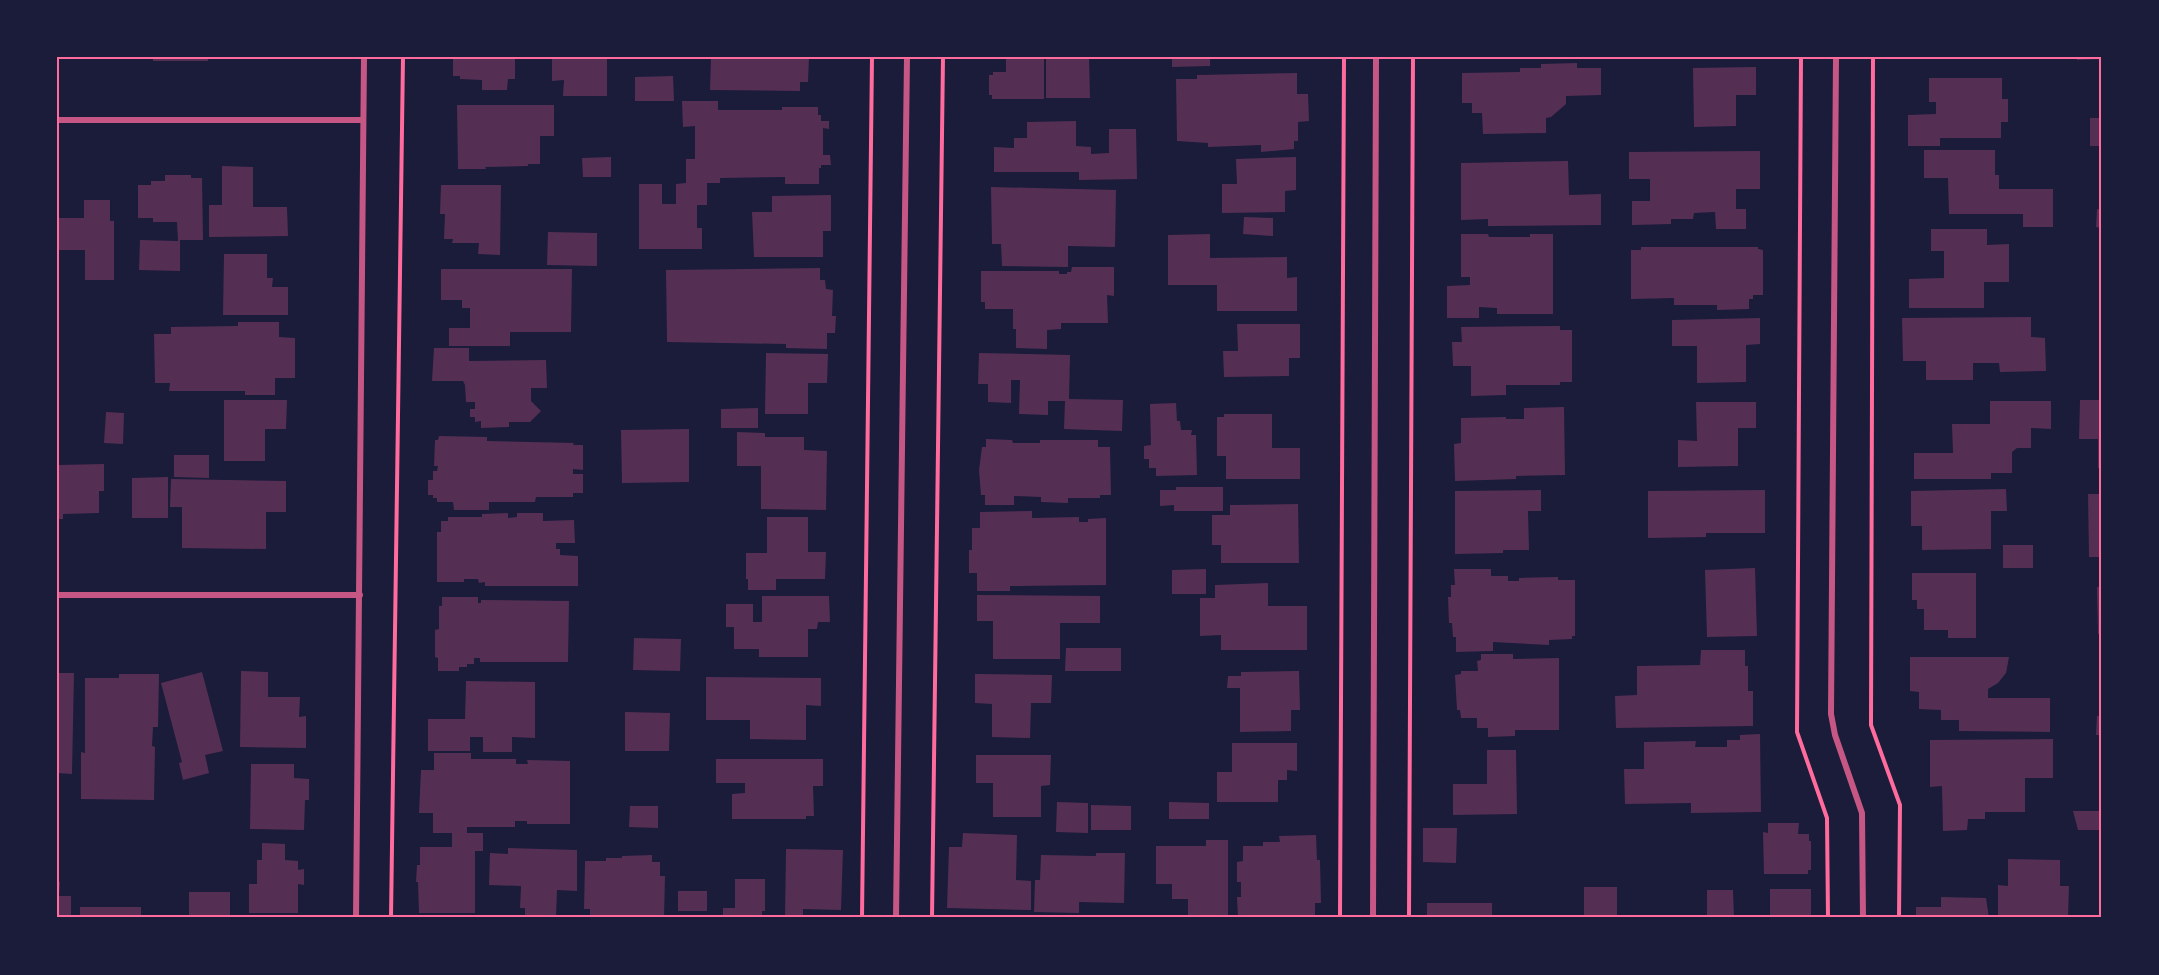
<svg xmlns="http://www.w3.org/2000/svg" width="2159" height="975" font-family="Karla,sans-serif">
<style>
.building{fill:#542f53}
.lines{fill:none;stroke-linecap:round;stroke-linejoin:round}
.path{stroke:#ff6b9d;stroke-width:4}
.minor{stroke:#c65784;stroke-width:6}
.neatline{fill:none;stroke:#ff6b9d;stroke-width:2}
</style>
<rect width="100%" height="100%" fill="#1b1b3a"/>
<g class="building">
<rect x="153" y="57" width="55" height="4"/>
<path d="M460 57H515V79H508L507 90H482V80L460 79V76H453V58L460 59Z"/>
<path d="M552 57H607V96H563L564 80 552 81Z"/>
<path d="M711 57H809L808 82H800V91L710 90Z"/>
<path d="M1006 57H1044V99H992V95H989V75H993V72H1006Z"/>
<path d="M1046 57H1089L1090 98H1046Z"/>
<path d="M1172 57H1210V66L1172 67Z"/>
<path d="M2077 57H2102V59L2077 60Z"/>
<path d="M1577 63V68H1601V95L1566 96V104L1551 117 1546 118V133L1483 134 1482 113H1472V103H1462V73L1520 72V68H1541V64Z"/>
<path d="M1756 67V95H1736V126L1694 127 1693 68Z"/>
<path d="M1297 73V94H1308L1309 121 1298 122V141H1294V149L1261 152V145L1208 147V143L1177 141 1176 79H1197V75Z"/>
<path d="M673 76 674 101H635V77Z"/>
<path d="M1929 78H2002V99H2008V122H2001V138H1940V146H1908V115L1936 114V102H1929Z"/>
<path d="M682 101H718V110H782V107H818V115H821V121H829V129L823 128V155H830L831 165H821V168H819V184H785V177L720 178V183H707V205H697V228H702V249H639V184H662V204H676V184L686 183V159H695V126L683 127Z"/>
<path d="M457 105H554V136H540V164H528V166L485 167 486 169H458Z"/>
<rect x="2090" y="118" width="12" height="28"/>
<path d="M1076 121V146L1091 147V154L1109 153V129H1136L1137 179 1079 180V172H994V147L1014 148V138H1027V122Z"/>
<path d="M1924 150H1995V175H1999V189H2053V227H2023V214H1949L1948 178H1924Z"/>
<path d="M1760 151V189H1736V209H1746V229H1716L1715 212 1694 213 1693 219H1671V224L1632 225V201H1650V179H1629V152Z"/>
<path d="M611 157V177H583L582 158Z"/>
<path d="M1296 157V190L1285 191V212L1222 213V184H1237L1236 159Z"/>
<path d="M1568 161 1569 195 1601 194V225L1488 226V219L1461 220V163Z"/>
<path d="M222 166 253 167V207H287L288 236 209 237V205H222Z"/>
<path d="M165 175H191V178H202L203 240H180V271L139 270 140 240 178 241 177 222H153V218H138V185H151V181H165Z"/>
<path d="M441 185H501L500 255 478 254 479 243H452L453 239H444L445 214H440Z"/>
<path d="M991 187 1116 190 1115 247 1068 246V267L1002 266 1001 244H992Z"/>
<path d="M831 195V231H823V257H754L752 212H772V196Z"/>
<path d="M84 200H110V221H114V280H85V250H57V218H84Z"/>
<path d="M2097 209 2102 210V228L2096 227Z"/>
<path d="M1244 217 1273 218V236L1243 234Z"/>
<path d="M1931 229H1987V245L2009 244V282H1984V308H1909V279L1944 278V251H1931Z"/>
<path d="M548 232 597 233V266L547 265Z"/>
<path d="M1210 234V258L1287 257V278L1297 277V311H1217V285H1168V235Z"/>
<path d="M1461 234H1488L1489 237H1530V234H1553V314H1497V308L1479 307V318H1447V286L1470 285V277H1461Z"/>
<path d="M1641 247H1758V249L1763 250V295H1753V299H1749V309L1717 310V305H1674V298L1631 299V250H1641Z"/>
<path d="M224 254H267V278H273L272 287H288V315H223Z"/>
<path d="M1072 267H1114V296L1107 295 1108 323H1061V329L1047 330V349L1016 348V329H1013V309H985V302H981V271H1059V274H1067V272H1071Z"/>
<path d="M820 268V280H825L826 289 833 290 832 316H836L835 333H827V349L786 348V344L667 342 666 270Z"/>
<path d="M441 269H572L571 332H510V346H449V328H470V308H462V300H441Z"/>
<path d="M2031 317V337L2045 338 2046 371 2000 372 1999 363H1973V380H1926V361H1903L1902 318Z"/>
<path d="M1760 318V344L1746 345V382L1697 383V346H1672V320Z"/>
<path d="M238 322H279V337L295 338V378H275V395H245V391H169L170 383H155L154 334H171V327L238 326Z"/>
<path d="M1237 324H1300V358H1289V376L1224 377 1223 351H1238Z"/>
<path d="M1560 326V330H1572V382H1560V385H1506V395L1471 396V366H1453L1452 342H1462L1461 327Z"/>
<path d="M434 348H469V361L546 360 547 388H531V401L541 411 530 422H509V427L481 428V421L475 422V417H470V409H475V402H466L465 385 463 381H432Z"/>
<path d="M766 353 828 354 827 383H808V414H765Z"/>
<path d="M979 353 1070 355 1069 399 1123 400 1122 431 1064 429 1065 401H1048V415L1019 414 1020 380H1011V403L988 402V384H978Z"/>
<path d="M224 400H287L286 429H265V461H224Z"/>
<path d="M2080 400H2102V468H2098V439H2079Z"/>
<path d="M1990 401H2051V429L2031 428V448H2017L2012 452V473H1991V479H1914V453H1953L1952 424H1990Z"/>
<path d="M1696 402H1756V428H1738V466L1678 467V440L1697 441Z"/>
<path d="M1176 403 1177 421H1180L1181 430H1192L1191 435H1196L1197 475 1156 476V468H1149V459H1144V446L1151 445 1150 404Z"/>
<path d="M1564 407 1565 475 1516 476V479L1455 481 1454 444 1461 443V418L1506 417V419H1524V408Z"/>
<path d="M758 408V428H721V409Z"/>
<path d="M106 412 124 413 123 444 104 443Z"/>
<path d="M1224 414H1272V448H1300V479H1226V456H1217V417H1224Z"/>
<path d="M689 429V482L622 483 621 430Z"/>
<path d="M737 432 765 433V437H804V450L827 451 826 510 761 509V466H737Z"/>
<path d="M439 436 487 437V441L574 443 573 445H583V470L573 469V474H583V493H573V497H536L535 502H489V510H454L453 502H437V498H433V495H428V480H433V471H437L438 466H434L435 440H438Z"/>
<path d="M986 439 1012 440 1013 443H1040V440H1098V447H1110L1111 495H1100V498H1068V503L1041 502V497L1014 496V505H985V495H981L979 470 982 447H986Z"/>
<path d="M174 455H209V478L174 477Z"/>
<path d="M104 464V491H99V513L63 514V519H57V465Z"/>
<path d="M168 477V518H132V478Z"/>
<path d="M171 479 286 481V512H266V549L182 548V507H170Z"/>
<path d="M1176 487H1223V511H1174V505L1160 506V490H1176Z"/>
<path d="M2006 489 2007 511H1991V549L1922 550V526H1911V491Z"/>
<path d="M1541 490V511H1528L1529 550H1503V553L1455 554V491Z"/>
<path d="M1765 490V533H1706V537L1648 538V491Z"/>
<path d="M2088 494H2102V557H2089Z"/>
<path d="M1298 504 1299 563H1221V545H1212V515H1230V505Z"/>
<path d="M1032 511V518L1079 517V522H1088V519L1106 518V585L1010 586V591H977V573H969V550H972V528H980V512Z"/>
<path d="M508 513V518L517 517V513H543V521L574 520 575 543H556V549H560V555L578 556V586H485V582L479 583 478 579H464V582H437V532H441V521H448V517H482V514Z"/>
<path d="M767 517H808V552H826L825 579H776V590H748V579H746V553H767Z"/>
<rect x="2003" y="545" width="30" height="23"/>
<path d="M1755 568 1757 636 1707 637 1705 570Z"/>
<path d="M1206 569V594H1172V570Z"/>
<path d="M1454 569H1491V576H1508V581H1519V578L1558 577V580H1575V636H1572V639L1549 640V645L1493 642V651L1456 652V637H1453L1452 623H1449L1448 597H1451V585H1455Z"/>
<path d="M1912 573H1976V638H1948V630H1924V609H1917V600H1912Z"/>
<path d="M1268 583V606H1307V650H1221V635L1200 636V598H1215V585Z"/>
<path d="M2097 587H2102V634H2098Z"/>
<path d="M977 595 1100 596V623H1060V659H993V621H977Z"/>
<path d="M762 596H829L830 622H818L817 629H808V657H759V649H734V627H726V604H753V622H762Z"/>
<path d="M442 597H478V603H481V600L569 601 568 662H480V658H474V664H467V667H459V671H438V658L435 657V630L439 629V606H442Z"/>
<path d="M634 638 681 639 680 671 633 670Z"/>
<path d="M1066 648H1121V671H1065Z"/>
<path d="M1701 650H1745V666H1748V691H1753V726L1616 728 1615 696 1637 695V666L1700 665Z"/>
<path d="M1481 654H1513V659L1559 658V730H1515V736L1488 737V728H1477V718H1461L1460 710H1457L1455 675 1461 674V671H1478L1477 661 1481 660Z"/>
<path d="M1910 657H2009L2006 673 1998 683 1988 689V698H2050V732L1959 731V720H1941V710L1919 709V692L1910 691Z"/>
<path d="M241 671 268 672V697H300L299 717 306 716V748L240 747Z"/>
<path d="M1299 671 1300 710H1291V731L1240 732V688H1227L1228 676H1241V672Z"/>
<path d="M202 672 223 751 205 755 209 773 183 780 179 763 182 762 161 683Z"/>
<path d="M57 673H74L72 774 57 773Z"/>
<path d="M119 674H159L158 727H153L152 746 155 747 154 800 81 799V752L85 753V678H119Z"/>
<path d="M975 674 1052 675 1051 703H1031L1030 738 992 737V704L975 703Z"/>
<path d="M706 677 821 678V706L806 705V740L750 739V720H706Z"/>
<path d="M466 681 535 682V738L512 737V752H483V737H470V751H428V719H465Z"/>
<path d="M625 712 670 713 669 751H625Z"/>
<path d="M2097 716H2102V735H2096Z"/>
<path d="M1760 734 1761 812 1691 813V803L1625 804 1624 769H1644V742L1696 741 1695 747H1727V740H1740V735Z"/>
<path d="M2053 739V778H2025V812H1985V819H1968L1967 830 1943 831 1942 786 1930 787V740Z"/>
<path d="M1232 743H1297V771L1287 770V780H1278V802H1217V772H1232Z"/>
<path d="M1487 750H1516L1517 814 1453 815V784H1487Z"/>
<path d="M434 753H471V759H516V764H528L527 760 570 761V824H527V821H515V827H467V833H483V851H475V913H419L418 882H416L417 865H420V847H452V833H433V813H419L421 770H434Z"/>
<path d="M976 755H1051L1050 785 1041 786V817H993V783H976Z"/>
<path d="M716 759H823V786H813L814 816H806V819H732V794L745 793V783H716Z"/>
<path d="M251 764H294V778L309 779V800H305L304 830 250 829Z"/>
<path d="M1057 802 1088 803V833L1056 832Z"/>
<path d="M1169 802 1209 803V819H1169Z"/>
<path d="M1091 805 1131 806V830H1091Z"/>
<path d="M630 806H658V828L629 827Z"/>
<path d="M2073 811H2102V830H2078Z"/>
<path d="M1768 823H1799L1798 834H1809V841H1811V870H1808V874H1764L1763 832 1768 833Z"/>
<path d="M1423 828H1457L1456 863 1423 862Z"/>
<path d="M963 833 1017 835 1016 880 1031 881V910L947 908 949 847H962Z"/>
<path d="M1316 835 1317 860H1320L1321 903H1315V918H1238L1237 897H1241V882H1237V862L1243 861V846H1263V842H1280L1279 836Z"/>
<path d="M1206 840H1228V918H1188V899H1172V884H1156V846H1206Z"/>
<path d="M262 843 285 844V860L298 861V870L304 869V885L298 884V913H249V884H257V860H262Z"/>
<path d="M508 848 577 850V891L557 890 556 918H525V908H520L521 886 489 885 490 853 508 854Z"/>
<path d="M786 849 843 850 841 910 803 909V918H785Z"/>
<path d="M1096 853H1125L1124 903 1079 902V913L1034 912 1035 880H1040L1041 855 1096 856Z"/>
<path d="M652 855V862H660V876H665L664 918H590V909H584L585 861H606V858H622V856Z"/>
<path d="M2008 859 2060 860V886H2069L2068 918H1998V885L2008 886Z"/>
<path d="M735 879H765V911H762V918H723V908H735Z"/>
<path d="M57 880 60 882 59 896H71V918H57Z"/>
<rect x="1584" y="887" width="33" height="31"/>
<path d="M1770 889H1811V918H1748V915H1770Z"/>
<path d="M1707 890H1733L1734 918H1675V915H1707Z"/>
<rect x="678" y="891" width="29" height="20"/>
<rect x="189" y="892" width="41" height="26"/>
<path d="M1941 897 1986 898 1989 918H1916V907H1941Z"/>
<rect x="1427" y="903" width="65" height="15"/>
<rect x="80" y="907" width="61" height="11"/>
</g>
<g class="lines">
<g class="path">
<path d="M1801 57 1797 732 1827 818 1828 918"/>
<path d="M1873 57 1871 725 1900 805 1899 918"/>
<path d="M391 918 403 57"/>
<path d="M862 918 872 57"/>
<path d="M932 918 943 57"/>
<path d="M1340 918 1344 57"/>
<path d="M1409 918 1413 57"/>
</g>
<g class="minor">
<path d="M1836 57 1831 714 1835 735 1862 813 1863 918"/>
<path d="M57 120H363"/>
<path d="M57 595H360"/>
<path d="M356 918 364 57"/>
<path d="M896 918 907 57"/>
<path d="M1373 918 1376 57"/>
</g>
</g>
<rect width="2159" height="975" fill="none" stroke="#1b1b3a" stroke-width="117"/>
<rect x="58" y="58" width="2042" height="858" class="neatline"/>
</svg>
